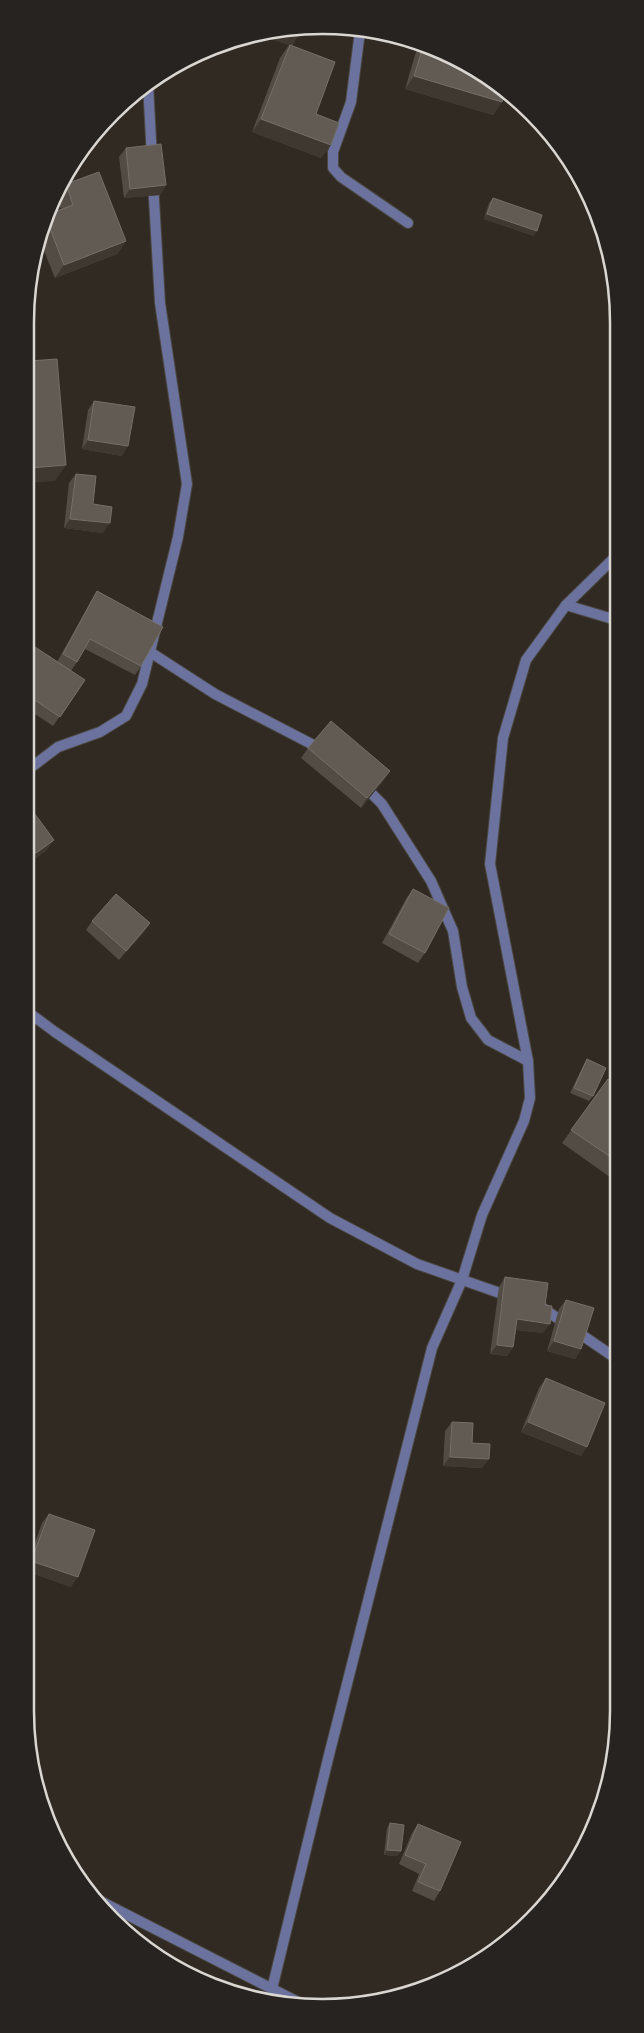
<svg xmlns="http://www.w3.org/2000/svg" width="644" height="2033" font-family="'Work Sans',sans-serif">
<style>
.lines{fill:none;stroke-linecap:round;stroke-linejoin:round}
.street-casing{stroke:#4b463f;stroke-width:12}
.street{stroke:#6a729d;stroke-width:10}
.wall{fill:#524c45}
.shaded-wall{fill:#3e3831}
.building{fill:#615b54;stroke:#746f68}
.rim{fill:none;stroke:#dad7d2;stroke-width:2.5}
</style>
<rect width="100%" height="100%" fill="#302a23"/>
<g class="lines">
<defs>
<g id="street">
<path d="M360 31 351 102 333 152V168L341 177 408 223"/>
<path d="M148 84 152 158"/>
<path d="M566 605 616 620"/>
<path d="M150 652 215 694 323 750"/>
<path d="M29 769 58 747 100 732 126 716 142 684 178 537 187 484 160 303 153 182"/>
<path d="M364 786 382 804 431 881 453 931 462 987 471 1018 488 1040 528 1061"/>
<path d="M28 1012 55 1032 330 1218 417 1264 511 1297"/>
<path d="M541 1307 614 1357"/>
<path d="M93 1897 104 1903 102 1908"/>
<path d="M104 1903 302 2004"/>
<path d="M272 1989 328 1759 432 1348 462 1280 482 1215 524 1121 530 1098 528 1061 490 864 503 738 526 660 566 605 616 556"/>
</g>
</defs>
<use href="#street" class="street-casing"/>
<use href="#street" class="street"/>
</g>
<g class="wall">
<path d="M271 31H300L292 46 316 114 331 145 321 158 252 132 280 58 289 45 269 38Z"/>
<path d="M418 45 470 65 502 102 493 115 405 89Z"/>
<path d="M126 148 166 185 160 195 124 198 119 157Z"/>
<path d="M66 184 126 241 117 254 55 278 40 241 52 213 61 209 57 200 61 191Z"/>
<path d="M493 198 534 236 484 219 489 203Z"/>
<path d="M94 401 122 456 82 449 88 410Z"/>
<path d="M76 474 93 504 103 533 64 528 69 483Z"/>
<path d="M97 591 141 666 135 675 85 649 77 662 71 671 85 680 53 726 29 710V643L57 662 91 601Z"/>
<path d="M308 748 384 780 361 808 301 758Z"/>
<path d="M29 806 47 850 30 862 28 861Z"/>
<path d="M413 889 425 953 418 963 382 943 406 899Z"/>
<path d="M92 921 150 923 144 932 119 960 86 930Z"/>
<path d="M587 1059 593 1096 589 1101 570 1093 584 1064Z"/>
<path d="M608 1079 615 1084 614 1180 562 1143Z"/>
<path d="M505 1277 545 1305 543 1333 516 1330 513 1347 507 1356 490 1354 499 1287Z"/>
<path d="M566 1300 581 1349 575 1359 547 1351 559 1309Z"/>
<path d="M546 1378 581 1456 521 1432 539 1388Z"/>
<path d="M452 1422 472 1443 482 1468 443 1466 445 1431Z"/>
<path d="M49 1514 71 1587 26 1571V1568L42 1523Z"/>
<path d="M390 1823 401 1851 397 1856 384 1855 387 1828Z"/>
<path d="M418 1824 440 1891 434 1901 412 1891 419 1874 399 1864 412 1833Z"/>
</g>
<g class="shaded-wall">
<path d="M273 31H282L298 36 291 46 269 38Z"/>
<path d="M414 76 502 102 493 115 405 89Z"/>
<path d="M261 119 331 145 321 158 252 132Z"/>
<path d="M166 185 160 195 124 198 130 189Z"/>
<path d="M487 214 537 231 534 236 484 219Z"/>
<path d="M126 241 117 254 55 278 64 265Z"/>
<path d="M88 440 128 446 122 456 82 449Z"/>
<path d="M66 465 55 481 30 483V468Z"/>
<path d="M70 519 110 523 103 533 64 528Z"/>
<path d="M390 771 384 780 361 808 367 798Z"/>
<path d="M54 840 47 850 30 862 36 853Z"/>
<path d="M150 923 144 932 119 960 126 951Z"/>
<path d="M517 1319 550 1324 543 1333 510 1329Z"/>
<path d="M554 1341 581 1349 575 1359 547 1351Z"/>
<path d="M497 1345 513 1347 507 1356 490 1354Z"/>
<path d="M528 1422 587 1447 581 1456 521 1432Z"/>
<path d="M450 1457 489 1459 482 1468 443 1466Z"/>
<path d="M31 1561 78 1577 71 1587 26 1571V1569Z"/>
<path d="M387 1850 401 1851 397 1856 384 1855Z"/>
</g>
<g class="building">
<path d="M282 31H300L298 36Z"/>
<path d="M290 45 335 62 316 114 339 123 331 145 261 119Z"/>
<path d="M423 47 470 65 504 93 502 102 414 76Z"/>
<path d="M161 144 166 185 130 189 126 148Z"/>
<path d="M99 172 126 241 64 265 48 223 52 213 73 205 66 184Z"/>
<path d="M493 198 542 215 537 231 487 214Z"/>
<path d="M57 359 66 465 30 468V361Z"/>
<path d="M94 401 135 407 128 446 88 440Z"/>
<path d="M76 474 96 476 93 504 112 507 110 523 70 519Z"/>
<path d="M97 591 163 627 141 666 90 639 77 662 63 654Z"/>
<path d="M29 643 85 680 60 717 29 696Z"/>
<path d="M331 721 390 771 367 798 308 748Z"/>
<path d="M29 806 54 840 36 853 28 842Z"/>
<path d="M413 889 449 908 425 953 389 934Z"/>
<path d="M116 894 150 923 126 951 92 921Z"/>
<path d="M587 1059 606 1068 593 1096 574 1088Z"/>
<path d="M608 1079 615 1084V1160L571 1130Z"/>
<path d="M505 1277 548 1283 545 1305 552 1306 550 1324 517 1319 513 1347 497 1345Z"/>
<path d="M566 1300 594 1308 581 1349 554 1341Z"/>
<path d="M546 1378 605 1403 587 1447 528 1422Z"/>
<path d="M452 1422 473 1423 472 1443 490 1444 489 1459 450 1457Z"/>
<path d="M49 1514 95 1530 78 1577 31 1561Z"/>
<path d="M390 1823 404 1825 401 1851 387 1850Z"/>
<path d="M418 1824 461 1842 440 1891 418 1882 426 1864 405 1855Z"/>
</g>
<path d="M0 0H644V2033H0ZM322 34H322A288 288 0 0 1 610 322V1711A288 288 0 0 1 322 1999H322A288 288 0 0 1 34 1711V322A288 288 0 0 1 322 34Z" fill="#262320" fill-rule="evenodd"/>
<path class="rim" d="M322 34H322A288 288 0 0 1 610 322V1711A288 288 0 0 1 322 1999H322A288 288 0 0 1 34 1711V322A288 288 0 0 1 322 34Z"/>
</svg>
